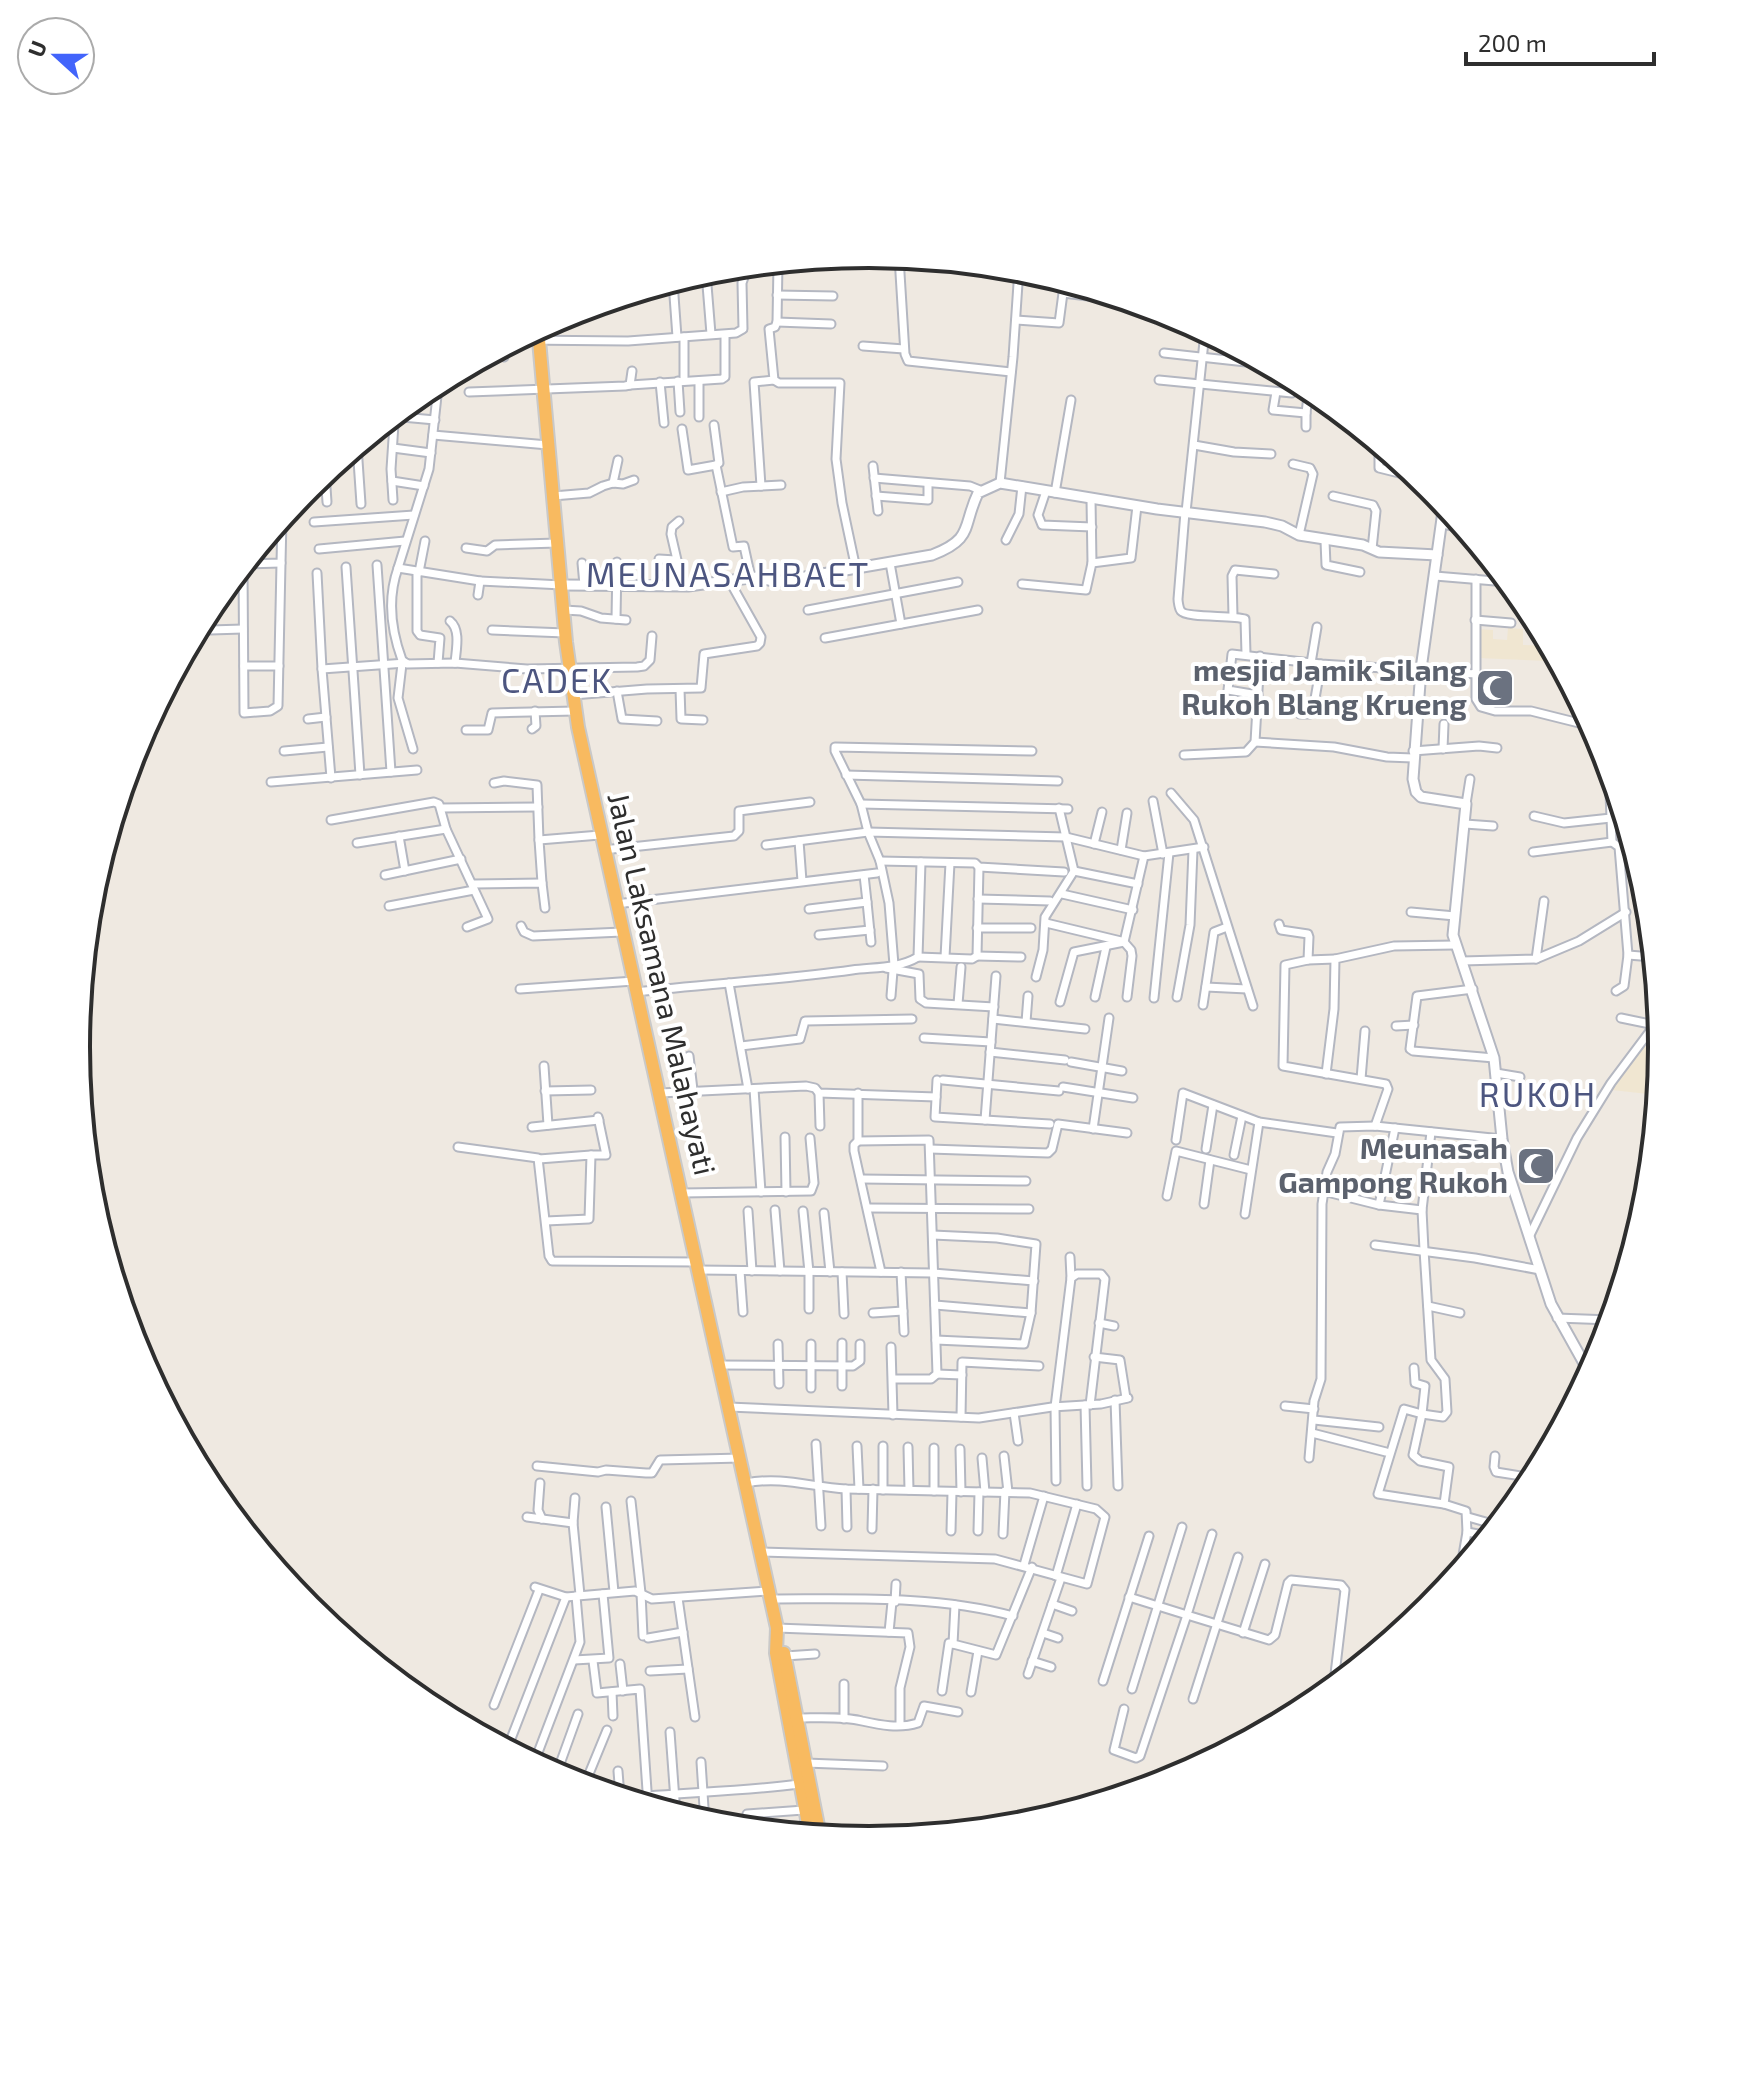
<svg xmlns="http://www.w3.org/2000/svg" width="1738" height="2095" font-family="'Exo 2',sans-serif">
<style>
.education{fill:#f0e6d1}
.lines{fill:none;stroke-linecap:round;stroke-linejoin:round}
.minor-casing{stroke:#b4b7c1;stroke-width:11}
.tertiary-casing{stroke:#b4b7c1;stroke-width:13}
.trunk-casing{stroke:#c9c9c9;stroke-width:16}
.minor{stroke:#fff;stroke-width:7}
.tertiary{stroke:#fff;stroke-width:9}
.trunk{stroke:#f8ba60;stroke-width:12}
.labels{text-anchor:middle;stroke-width:8;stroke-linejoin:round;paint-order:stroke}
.worship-label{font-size:30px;font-weight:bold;fill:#5b616d;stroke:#fff;text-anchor:end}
.street-label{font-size:30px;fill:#2e2e2e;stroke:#fff}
.quarter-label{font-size:34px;letter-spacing:2px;fill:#4d5680;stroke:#fff}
.rim{fill:none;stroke:#2e2e2e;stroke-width:4}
</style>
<rect width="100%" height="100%" fill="#efe9e1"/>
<g class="education">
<path d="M1508 628 1523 629V645L1548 646 1547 661 1477 658 1476 629 1493 630V639L1507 640Z"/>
<path d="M1660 1026 1662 1048 1657 1095 1612 1090Z"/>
</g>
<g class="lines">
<defs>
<g id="minor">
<path d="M899 257 905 354 908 361 1011 372"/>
<path d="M778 263 777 322 775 327 769 329 774 380 779 383H840L836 459 842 503 856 569"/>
<path d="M710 271 707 285 711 334"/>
<path d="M673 282 677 337"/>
<path d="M777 295 833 296"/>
<path d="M1016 320 1059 323 1063 293 1113 299"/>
<path d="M777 322 831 324"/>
<path d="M684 337V380"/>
<path d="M519 340 628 341 736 333 743 329 742 283 748 266"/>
<path d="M863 346 904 349"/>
<path d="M1164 353 1264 364"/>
<path d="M504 357 505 347"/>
<path d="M1159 380 1292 393"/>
<path d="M678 381 680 412"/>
<path d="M699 381V417"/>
<path d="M660 382 664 423"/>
<path d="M630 385 722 379 725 377V335"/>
<path d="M469 392 625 386 630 385 632 371"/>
<path d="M1276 392 1273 410 1306 413 1308 396"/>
<path d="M437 396 439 382"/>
<path d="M1306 413V427"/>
<path d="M385 424H394L402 417 435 420"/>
<path d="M714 425 719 463 716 465"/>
<path d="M682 429 688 470 716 465 733 547 744 546 751 578"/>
<path d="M433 435 548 445"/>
<path d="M1194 445 1234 452 1271 454"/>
<path d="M1379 445V468L1419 478"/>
<path d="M357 446 361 504"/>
<path d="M393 448 431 453"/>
<path d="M1293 464 1310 468 1313 474 1299 535"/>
<path d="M873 466 878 511"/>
<path d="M325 473 327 502"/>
<path d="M874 478 970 486 980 490"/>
<path d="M392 481 424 486"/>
<path d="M613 483 618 460"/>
<path d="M1000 483 1013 357 1019 269"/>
<path d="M761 486 754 382 774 380"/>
<path d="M1046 491 1038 515 1042 525 1092 527"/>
<path d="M721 492 743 487 781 485"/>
<path d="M1055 493 1071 400"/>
<path d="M553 496 589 493 603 486 613 483 623 484 634 480"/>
<path d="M876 496 928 500V483"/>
<path d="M1333 496 1373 505 1376 511 1372 549"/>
<path d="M1091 499 1092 563"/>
<path d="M393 500 391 469 394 424"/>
<path d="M1185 512 1178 599C1178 601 1179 609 1181 611 1186 618 1233 615 1245 619L1246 654"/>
<path d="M1186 512 1205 332"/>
<path d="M679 521 672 527 671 534 683 586"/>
<path d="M314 522 414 515"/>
<path d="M1442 524 1463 528"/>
<path d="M1006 540 1019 514 1022 486"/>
<path d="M1325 541 1326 565 1360 572"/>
<path d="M466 548 487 551 495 545 557 543"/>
<path d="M319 549 405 541"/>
<path d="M659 559 676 560"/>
<path d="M582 563 584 585"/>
<path d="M890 563 901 624"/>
<path d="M245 564 281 563 282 519"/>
<path d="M377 565 391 772"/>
<path d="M243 567 244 713 270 711 278 706 281 563"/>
<path d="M346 567 360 775"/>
<path d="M398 568 429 469 437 396 420 395"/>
<path d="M417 572V631L420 635 440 638 438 663"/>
<path d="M419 572 425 541"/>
<path d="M317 573 322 669"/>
<path d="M1435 576 1507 582"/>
<path d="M480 581 398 568C387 599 391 630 402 660L407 664 455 663 527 669 637 667 644 666 650 660 652 636"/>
<path d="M1022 584 1086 590 1092 563 1131 558 1137 506"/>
<path d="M478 595 480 581 562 585"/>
<path d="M210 606V630L243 629"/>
<path d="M564 610 581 611 601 618 626 620"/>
<path d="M808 610 958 582"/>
<path d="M1233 616 1232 576 1235 570 1274 574"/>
<path d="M616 619 617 562"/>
<path d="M1475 620 1511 623"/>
<path d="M450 621C461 630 456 650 455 663"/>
<path d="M492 630 565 633"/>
<path d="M825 638 978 610"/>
<path d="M1311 663 1317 627"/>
<path d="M402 664 398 698 413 749"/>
<path d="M244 666H279"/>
<path d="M1476 674V699L1481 707 1495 711H1531L1583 724 1590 723"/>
<path d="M680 689 681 719 703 720"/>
<path d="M617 691 622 719 657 721"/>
<path d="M573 695 647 689 701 688 704 654 757 646 760 643 761 637 729 580"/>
<path d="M1258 695 1228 690 1232 654 1321 664 1476 674V579"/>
<path d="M1300 714H1310L1313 710 1321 664"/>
<path d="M308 719 326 717"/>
<path d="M532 729 536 726 535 711"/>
<path d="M466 730H488L492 713 575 711"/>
<path d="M1255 742 1334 747 1387 757 1413 758"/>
<path d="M1443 749 1444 724"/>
<path d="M284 751 328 747"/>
<path d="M1413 751 1479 746 1497 748"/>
<path d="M1184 755 1246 752 1255 742 1260 656"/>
<path d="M1609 769 1612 842 1619 847 1628 955 1624 986 1616 991"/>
<path d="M846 775 1058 781"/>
<path d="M331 778 322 669 406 663"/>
<path d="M271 782 417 770"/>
<path d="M494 783 504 781 537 785 539 840"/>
<path d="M1171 793 1194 820 1253 1006"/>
<path d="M1153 801 1163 854"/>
<path d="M861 804 1068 809"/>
<path d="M1466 804 1470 779"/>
<path d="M441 808 538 807"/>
<path d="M1534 816 1564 823 1611 818"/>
<path d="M331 820 434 802 439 804 446 829 488 919 467 927"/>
<path d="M1465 824 1493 826"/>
<path d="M399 836 405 871"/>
<path d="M799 841 802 881"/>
<path d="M357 843 446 829"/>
<path d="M1094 844 1102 812"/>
<path d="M766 845 868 832 1066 837 1144 856"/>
<path d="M603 850 734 836 739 831V811L810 802"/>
<path d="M1121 850 1127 813"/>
<path d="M1533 852 1612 842"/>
<path d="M880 861 975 863 979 867 1064 872"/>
<path d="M1074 871 1138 884"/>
<path d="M385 875 461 859"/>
<path d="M542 883 539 840 600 835"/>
<path d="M474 884 542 883 545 908"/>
<path d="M1062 894 1133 910"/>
<path d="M978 899 1050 901"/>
<path d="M867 902 871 942"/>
<path d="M616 904 877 873"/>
<path d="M389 906 474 890"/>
<path d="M809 909 867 902 864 875"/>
<path d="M1411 912 1455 916"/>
<path d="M1046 923 1121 941"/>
<path d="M1279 924 1281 930 1308 934 1309 937 1308 960 1285 965 1283 1066 1386 1084 1388 1089 1375 1126"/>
<path d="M521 926 524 932 533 936 622 932"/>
<path d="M977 928H1031"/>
<path d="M819 935 870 930"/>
<path d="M1124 942 1144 856 1204 847"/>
<path d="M1124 942 1131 950 1132 956 1127 997"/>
<path d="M1628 955 1653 957"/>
<path d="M977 956 1021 957"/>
<path d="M918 957 972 959 977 956 979 867"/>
<path d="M945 957 950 863"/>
<path d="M1536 959 1544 901"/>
<path d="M1308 960 1335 959"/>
<path d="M1462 961 1536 959 1579 941 1626 912"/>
<path d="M894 965 889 903 880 861 868 832 861 804 835 751V747L1032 751"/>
<path d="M886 968 919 974 920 999 926 1003 994 1007"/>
<path d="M1036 977 1043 950 1045 917 1074 871 1059 808"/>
<path d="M729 983 748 1089"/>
<path d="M1206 987 1247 989"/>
<path d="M520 989 634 981"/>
<path d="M1473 989 1417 996 1410 1049 1413 1051 1494 1058"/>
<path d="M637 992C708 984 780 980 852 970 874 967 898 969 918 957L921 862"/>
<path d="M891 996 893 971"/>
<path d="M1095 997 1106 947"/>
<path d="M1177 997 1190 925 1193 850"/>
<path d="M1154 998 1169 853"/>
<path d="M1060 1002 1074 952 1124 942"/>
<path d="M958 1004 961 967"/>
<path d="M1203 1005 1214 932 1227 927"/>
<path d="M1621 1018 1655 1025"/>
<path d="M993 1019 1085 1029"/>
<path d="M1026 1022 1028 996"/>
<path d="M1396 1026 1414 1025"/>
<path d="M924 1038 991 1042"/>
<path d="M741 1046 800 1039 805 1021 912 1019"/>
<path d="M990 1052 1065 1060"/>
<path d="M689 1056 693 1090"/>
<path d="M1071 1062 1122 1071"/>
<path d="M544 1066 548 1125"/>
<path d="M1496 1073 1520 1077"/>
<path d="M1326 1074 1334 1009 1335 959 1394 946 1455 945"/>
<path d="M1361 1079 1365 1031"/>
<path d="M937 1080 935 1117 1050 1124"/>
<path d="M943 1080 1059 1091"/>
<path d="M1063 1087 1133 1098"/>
<path d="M754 1089 761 1192"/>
<path d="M545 1091 591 1090"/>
<path d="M660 1093 806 1086 815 1088 819 1093 936 1097"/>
<path d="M819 1093 820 1126"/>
<path d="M858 1093V1141L854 1145V1151L881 1272"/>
<path d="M985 1120 996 976"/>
<path d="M532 1127 599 1120"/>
<path d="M1093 1129 1109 1018"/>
<path d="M1431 1132 1422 1210 1424 1250 1431 1360 1445 1379 1447 1412 1443 1417 1422 1414 1413 1455 1420 1461 1449 1467 1444 1504"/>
<path d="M785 1137 786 1192"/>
<path d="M1176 1140 1183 1093 1259 1122 1337 1133"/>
<path d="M858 1141 929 1140 937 1374 931 1379H893"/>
<path d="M458 1147 538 1158 549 1256 552 1261 697 1262"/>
<path d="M930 1149 1048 1153 1052 1149 1058 1124 1127 1133"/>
<path d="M1206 1149 1213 1105"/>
<path d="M591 1155H606L598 1117"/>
<path d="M1234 1155 1242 1116"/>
<path d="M539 1159 591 1155 589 1219 546 1221"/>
<path d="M862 1179 1026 1181"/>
<path d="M1323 1191 1379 1205 1395 1128"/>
<path d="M682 1193 811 1191 814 1183 810 1138"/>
<path d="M1167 1196 1176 1151 1251 1170"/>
<path d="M1204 1204 1210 1160"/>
<path d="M1379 1205 1422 1210"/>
<path d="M868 1208 1029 1209"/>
<path d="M775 1210 780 1271"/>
<path d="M748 1211 752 1271"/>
<path d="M803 1211 809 1272V1309"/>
<path d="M824 1213 830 1272"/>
<path d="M1245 1214 1259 1122"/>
<path d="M933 1235 997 1238 1036 1244 1031 1313 1024 1344 936 1340"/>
<path d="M1530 1235 1577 1138 1611 1083 1659 1019"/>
<path d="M1375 1245 1475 1258 1540 1270"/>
<path d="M1070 1257 1071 1278"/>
<path d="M699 1270 933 1273 1034 1281"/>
<path d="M740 1271 743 1312"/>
<path d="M842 1272 844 1314"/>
<path d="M901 1272 904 1332"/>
<path d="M935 1305 1031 1313"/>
<path d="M1428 1306 1460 1313"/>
<path d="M873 1313 903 1311"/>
<path d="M1557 1318 1611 1320"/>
<path d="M1099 1323 1114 1326"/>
<path d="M778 1344 779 1384"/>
<path d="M811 1344V1388"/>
<path d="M891 1347 893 1415"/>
<path d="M1094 1357 1120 1360 1126 1398"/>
<path d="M1583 1363H1595"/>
<path d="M720 1365 853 1366 860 1361V1344"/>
<path d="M1414 1368 1415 1383 1425 1386 1422 1414 1404 1409 1378 1494 1444 1504 1466 1511 1467 1532 1460 1572"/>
<path d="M937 1374 962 1375"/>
<path d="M842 1386V1343"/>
<path d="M1115 1400 1118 1486"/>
<path d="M1085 1405 1087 1486"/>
<path d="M1285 1406 1314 1409"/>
<path d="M729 1407 979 1418 1052 1407 1101 1404 1128 1398"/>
<path d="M1014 1413 1018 1441"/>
<path d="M961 1417 962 1362 1039 1366"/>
<path d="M1314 1420 1379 1427"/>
<path d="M1312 1433 1386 1452"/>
<path d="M816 1444 821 1526"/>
<path d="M857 1446 859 1489"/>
<path d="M908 1447 909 1490"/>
<path d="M934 1448V1491"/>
<path d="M960 1449 961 1492"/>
<path d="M1004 1456 1008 1492"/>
<path d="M1495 1456 1494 1467 1496 1472 1534 1478"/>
<path d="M982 1458 985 1492"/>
<path d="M1309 1458 1314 1401 1321 1379 1322 1204 1327 1172 1335 1154 1340 1127 1375 1126 1502 1139"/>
<path d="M537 1466 598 1472 606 1470 646 1473H652L660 1460 741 1458"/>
<path d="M1056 1481 1055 1407 1071 1278 1077 1274H1101L1105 1279 1090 1405"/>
<path d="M540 1483 538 1510 542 1519"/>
<path d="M746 1483C782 1476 811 1487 846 1489L1030 1493 1096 1509 1105 1517 1087 1584 995 1559 760 1552"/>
<path d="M846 1489 847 1527"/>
<path d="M883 1490V1446"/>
<path d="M575 1498 573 1523 580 1595"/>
<path d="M631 1501 641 1593 643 1636"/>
<path d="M606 1507 614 1592"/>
<path d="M527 1517 573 1523"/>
<path d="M1468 1517 1493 1524 1494 1530"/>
<path d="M872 1529 873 1489"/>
<path d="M951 1531 952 1492"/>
<path d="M978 1531 979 1492"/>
<path d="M1467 1532 1489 1536"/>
<path d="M1003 1534 1005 1491"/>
<path d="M1212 1534 1187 1615 1269 1640 1275 1635 1288 1583 1291 1580 1341 1585 1345 1590 1335 1674 1337 1678 1344 1679"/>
<path d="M1024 1565 1044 1496"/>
<path d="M1056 1576 1077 1504"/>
<path d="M535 1587 566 1597 635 1591 652 1599 769 1591"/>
<path d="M678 1598 695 1717"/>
<path d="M771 1599C851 1599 936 1595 1013 1616"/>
<path d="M895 1602 896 1584"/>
<path d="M1052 1604 1072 1611"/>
<path d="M955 1605 953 1644 996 1655 1032 1567"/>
<path d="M777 1628 908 1633 910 1647 900 1688V1725"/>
<path d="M889 1632 892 1602"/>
<path d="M1043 1633 1058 1638"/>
<path d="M1243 1633 1265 1564"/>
<path d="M648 1638 683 1632"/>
<path d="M785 1656 815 1654"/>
<path d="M574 1660 609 1658 603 1594"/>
<path d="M593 1661 597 1693 640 1689 648 1805"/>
<path d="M1032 1661 1051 1667"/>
<path d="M620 1664 623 1691"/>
<path d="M650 1671 688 1669"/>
<path d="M1028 1674 1061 1578"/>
<path d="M1103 1681 1149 1536"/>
<path d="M1132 1689 1182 1527"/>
<path d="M942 1691 949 1643 953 1644"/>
<path d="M612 1692 613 1716"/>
<path d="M971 1692 978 1651"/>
<path d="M1193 1699 1238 1557"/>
<path d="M494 1705 539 1590"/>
<path d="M1124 1709 1114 1750 1136 1758 1140 1756 1187 1615 1129 1597"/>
<path d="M797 1718C817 1718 842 1716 862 1721 880 1725 899 1729 918 1723L924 1706 958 1712"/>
<path d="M844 1719V1684"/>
<path d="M670 1732 676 1814"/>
<path d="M507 1749 566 1597"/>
<path d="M701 1762 705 1823"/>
<path d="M534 1763 580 1642 576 1596"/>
<path d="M806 1763 883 1766"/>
<path d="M618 1771 620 1797"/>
<path d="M556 1775 578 1714"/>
<path d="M584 1786 607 1730"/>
<path d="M625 1798C683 1792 741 1792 799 1784"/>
<path d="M747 1814 804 1810"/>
<path d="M705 1821 728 1819"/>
</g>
<g id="tertiary">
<path d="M1444 504 1421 669 1413 779 1416 792 1421 797 1466 804 1453 935 1494 1058 1502 1139 1508 1172 1551 1304 1590 1374"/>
<path d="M562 585 688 586 757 577 776 582 932 555C974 539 962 527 978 493L1000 483 1157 509 1265 522 1282 526 1299 535 1363 545 1379 552 1437 555"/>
</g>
<g id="trunk">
<path d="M538 329 566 642 578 727 777 1628 776 1653 810 1835"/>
<path d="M784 1653 820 1836"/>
</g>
</defs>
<use href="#minor" class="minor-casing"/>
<use href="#tertiary" class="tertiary-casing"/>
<use href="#trunk" class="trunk-casing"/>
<use href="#minor" class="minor"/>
<use href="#tertiary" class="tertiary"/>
<use href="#trunk" class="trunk"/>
</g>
<defs>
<symbol id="mosque-square" viewBox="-11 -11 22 22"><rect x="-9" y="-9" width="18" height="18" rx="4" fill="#6b7280" stroke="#fff"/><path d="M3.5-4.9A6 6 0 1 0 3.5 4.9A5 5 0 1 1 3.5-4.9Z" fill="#fff"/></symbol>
</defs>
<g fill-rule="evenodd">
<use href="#mosque-square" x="1473" y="666" width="44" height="44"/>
<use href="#mosque-square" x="1514" y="1144" width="44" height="44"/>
</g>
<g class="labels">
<g class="worship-label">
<text x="1467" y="681">mesjid Jamik Silang<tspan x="1467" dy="34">Rukoh Blang Krueng</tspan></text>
<text x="1508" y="1159">Meunasah<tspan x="1508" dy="34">Gampong Rukoh</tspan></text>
</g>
<g class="street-label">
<text transform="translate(661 984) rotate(77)" y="10">Jalan Laksamana Malahayati</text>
</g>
<g class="quarter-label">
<text x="728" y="587">MEUNASAHBAET</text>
<text x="557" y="693">CADEK</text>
<text x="1538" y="1107">RUKOH</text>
</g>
</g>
<path d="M0 0H1738V2095H0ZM90 1047a779 779 0 1 1 1558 0a779 779 0 1 1-1558 0Z" fill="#fff" fill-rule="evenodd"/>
<path class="rim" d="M90 1047a779 779 0 1 1 1558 0a779 779 0 1 1-1558 0Z"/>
<g transform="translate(56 56) rotate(291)"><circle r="38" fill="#ffffff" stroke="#ababab" stroke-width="2"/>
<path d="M0-6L14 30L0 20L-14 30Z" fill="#4264fb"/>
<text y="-12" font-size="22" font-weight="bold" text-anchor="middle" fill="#2e2e2e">U</text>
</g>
<path d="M1466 52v12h188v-12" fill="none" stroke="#2e2e2e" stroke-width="4"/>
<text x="1478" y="52" font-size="24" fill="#2e2e2e" stroke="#ffffff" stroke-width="6" paint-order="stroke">200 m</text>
</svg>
